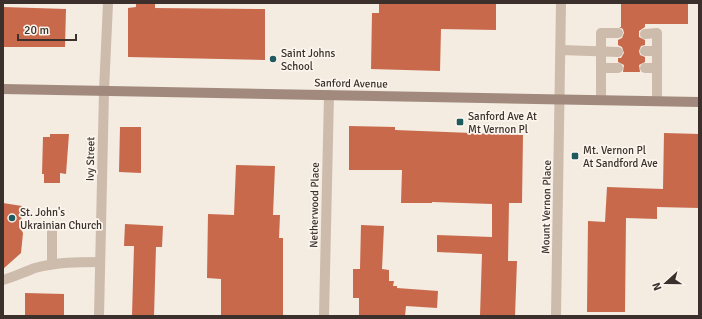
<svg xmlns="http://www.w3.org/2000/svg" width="702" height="319" font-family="Signika,sans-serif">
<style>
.building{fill:#c8694b}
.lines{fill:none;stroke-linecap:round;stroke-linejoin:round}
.service{stroke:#cdbbac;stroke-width:10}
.minor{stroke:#cdbbac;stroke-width:10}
.tertiary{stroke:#cdbbac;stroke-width:10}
.secondary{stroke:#a18a7d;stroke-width:10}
.poi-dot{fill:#1f5a5e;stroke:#fbf5ee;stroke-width:1.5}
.labels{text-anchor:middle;stroke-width:3.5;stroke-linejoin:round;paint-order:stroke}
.poi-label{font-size:11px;fill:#3b302b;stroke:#fbf5ee;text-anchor:start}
.street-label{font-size:11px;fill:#3b302b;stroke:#fbf5ee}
</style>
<rect width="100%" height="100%" fill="#f4ebe1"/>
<g class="building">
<path d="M136 3H155V8L265 9V60L128 57V8L136 7Z"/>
<path d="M379 3H496V30L441 29 440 71 371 69 372 13H379Z"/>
<path d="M621 3H688V24H645V27L639 31V37L645 40V45L641 46 639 51 640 55 645 57V62L639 65 640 72H623L624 65 618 62V58H621L624 53 622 47 618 45V40L622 38 624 33 623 29 619 27H621Z"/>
<path d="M3 7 66 9 65 47H3Z"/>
<path d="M349 126 395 127V130L523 135 522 203H509L508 261H517L515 316H480L482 254 437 252V235L492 237V204L432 202V203H401L402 170H349Z"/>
<path d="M120 127H141V173L119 172Z"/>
<path d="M664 133 699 134V208L657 207V219L626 218 625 312H587L588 221 605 222 607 187 663 189Z"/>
<path d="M50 134H69L66 174 60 173V183H44V174H42L43 137H50Z"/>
<path d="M236 165 275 166 273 215H280L279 238H283V316H221V279L207 278 208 214 234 215Z"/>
<path d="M3 203 22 206 21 229 23 233 21 253 3 269Z"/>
<path d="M125 224 163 226 162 247H156L154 316H132L134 246H124Z"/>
<path d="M361 225 384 226 382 269 389 270V281H394L393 286H397V288L438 291 437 308 406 306 405 316H359V298H353V269H360Z"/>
<path d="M25 293 64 294V316L25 315Z"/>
</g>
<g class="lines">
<g class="service">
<path d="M645 34 657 33V101"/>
<path d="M561 50 618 52"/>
<path d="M645 51H657"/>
<path d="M601 68H618"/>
<path d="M645 68H657"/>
<path d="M601 100V33H618"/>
<path d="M52 226V264"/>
<path d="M3 280C14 277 24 272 35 268 57 262 78 262 100 262"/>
</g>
<g class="minor">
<path d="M99 316 104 91 108 3"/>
<path d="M324 316 329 95"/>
</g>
<path class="tertiary" d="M556 316 561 3"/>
<path class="secondary" d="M3 89 699 102"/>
</g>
<g class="poi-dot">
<circle cx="273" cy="59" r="4"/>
<rect x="456" y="118" width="8" height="8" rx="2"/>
<rect x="571" y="152" width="8" height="8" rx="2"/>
<circle cx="12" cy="218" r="4"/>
</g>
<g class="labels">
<g class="poi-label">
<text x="281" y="57">Saint Johns<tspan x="281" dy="13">School</tspan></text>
<text x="468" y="120">Sanford Ave At<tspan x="468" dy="13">Mt Vernon Pl</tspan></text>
<text x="583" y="154">Mt. Vernon Pl<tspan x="583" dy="13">At Sandford Ave</tspan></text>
<text x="20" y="216">St. John's<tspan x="20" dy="13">Ukrainian Church</tspan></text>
</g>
<g class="street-label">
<text transform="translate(351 83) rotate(1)" y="4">Sanford Avenue</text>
<text transform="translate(90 159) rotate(-89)" y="4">Ivy Street</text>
<text transform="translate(314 205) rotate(-89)" y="4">Netherwood Place</text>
<text transform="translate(546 207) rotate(-89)" y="4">Mount Vernon Place</text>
</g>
</g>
<rect width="702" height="319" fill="none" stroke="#3b302b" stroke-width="8"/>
<g transform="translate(666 283) rotate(249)" stroke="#fbf5ee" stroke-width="3" paint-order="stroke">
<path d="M0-3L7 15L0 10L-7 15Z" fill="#3b302b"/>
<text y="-6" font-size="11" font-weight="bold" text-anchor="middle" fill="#3b302b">N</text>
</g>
<path d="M18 34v6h58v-6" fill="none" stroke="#3b302b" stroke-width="2"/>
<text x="24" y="34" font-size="12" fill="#3b302b" stroke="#fbf5ee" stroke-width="3" paint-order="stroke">20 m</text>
</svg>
